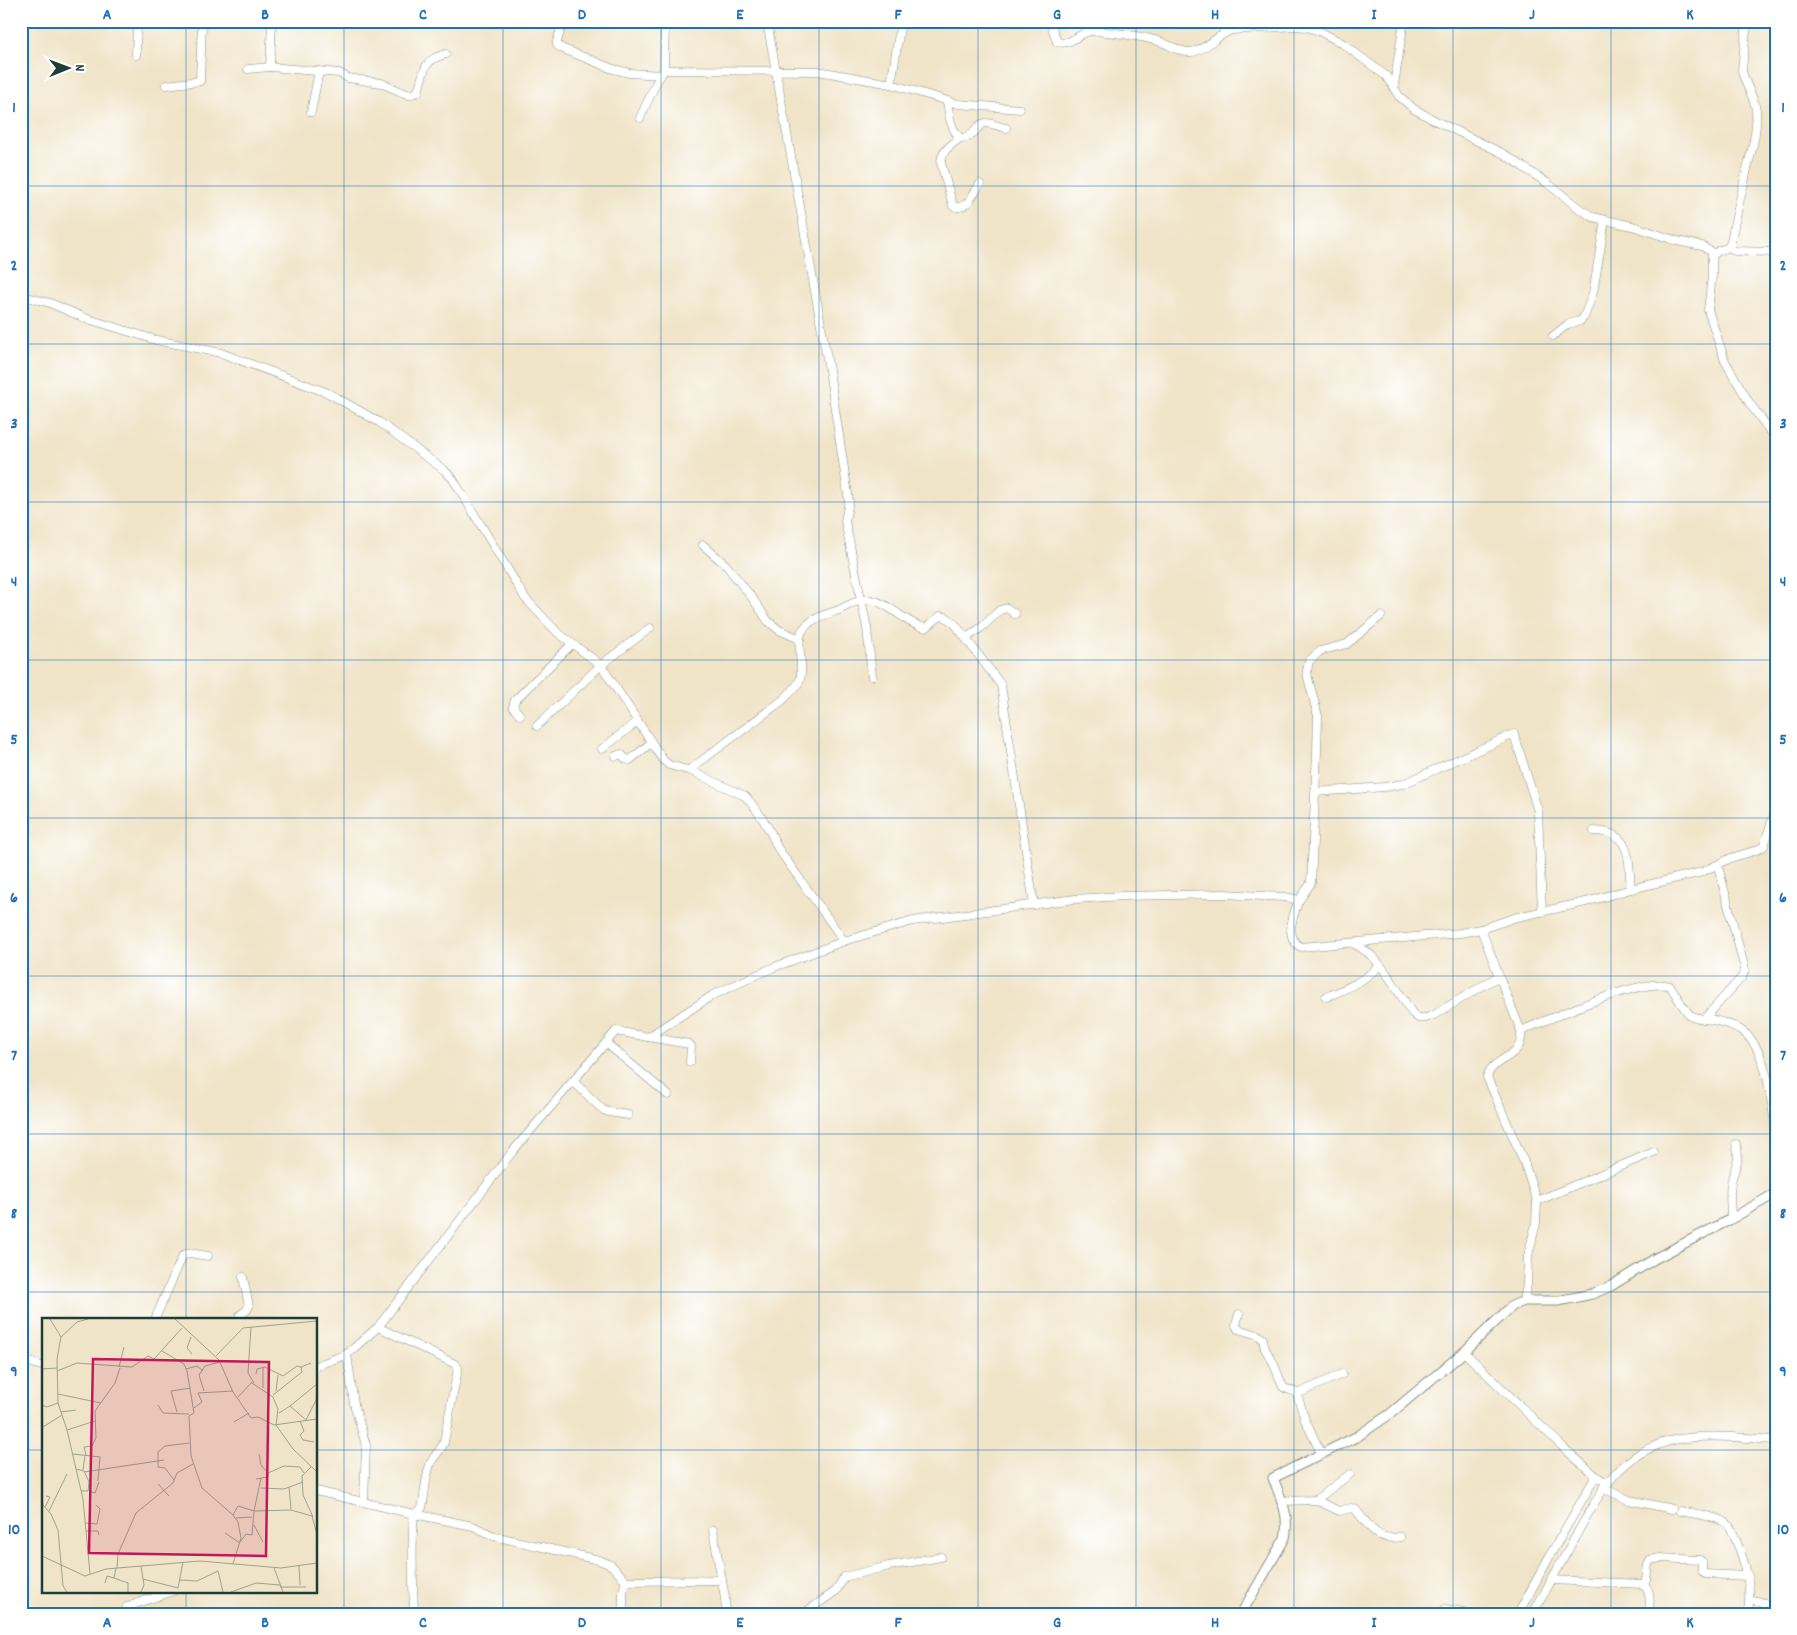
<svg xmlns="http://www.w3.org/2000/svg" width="1797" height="1635" font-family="Dekko,sans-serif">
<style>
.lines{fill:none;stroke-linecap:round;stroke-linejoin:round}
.minor-casing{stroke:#88907e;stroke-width:9}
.tertiary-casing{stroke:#88907e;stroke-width:11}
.minor{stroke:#fff;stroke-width:8}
.tertiary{stroke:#fff;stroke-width:9}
.grid{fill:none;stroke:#1f6fb2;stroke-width:1;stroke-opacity:0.55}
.inset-road{fill:none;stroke:#9ca18d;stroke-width:1}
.view{fill:#c2185b;fill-opacity:0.15;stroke:#c2185b;stroke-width:2.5}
.inset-edge{fill:none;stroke:#1f3d34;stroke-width:2.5}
.neatline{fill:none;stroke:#1f6fb2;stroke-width:2}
.grid-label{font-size:16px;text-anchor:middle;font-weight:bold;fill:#1f6fb2}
</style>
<rect width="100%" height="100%" fill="#fff"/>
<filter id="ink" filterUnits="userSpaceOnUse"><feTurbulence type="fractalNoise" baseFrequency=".02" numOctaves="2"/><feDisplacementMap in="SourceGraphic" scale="10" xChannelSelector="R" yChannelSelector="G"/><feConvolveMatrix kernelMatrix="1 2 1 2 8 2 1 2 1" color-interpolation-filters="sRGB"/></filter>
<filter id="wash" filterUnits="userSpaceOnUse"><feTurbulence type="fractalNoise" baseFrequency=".0096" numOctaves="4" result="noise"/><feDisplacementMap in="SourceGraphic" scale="20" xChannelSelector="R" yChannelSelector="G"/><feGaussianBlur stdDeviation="1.12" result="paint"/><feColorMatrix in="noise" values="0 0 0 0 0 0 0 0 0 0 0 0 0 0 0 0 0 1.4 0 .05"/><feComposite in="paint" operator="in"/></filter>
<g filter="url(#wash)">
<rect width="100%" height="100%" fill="#f0e4c8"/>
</g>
<g filter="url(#ink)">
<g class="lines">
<defs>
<g id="minor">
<path d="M272 21 270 67 339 73 348 78 381 83 409 95 418 92C424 72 423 59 446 54"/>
<path d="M563 21 557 42V45L561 48 613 69 630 73 661 75"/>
<path d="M767 21 829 370 849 501 845 521 867 628 872 676"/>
<path d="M1050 21 1057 42C1073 46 1079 31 1093 31 1110 32 1142 36 1158 41 1169 44 1180 53 1191 52 1205 51 1218 34 1232 30L1295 26 1307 27 1319 31 1342 43 1386 76 1399 96 1414 109 1434 120 1504 154 1547 183 1580 209 1593 217 1636 227 1677 241 1702 246 1713 253"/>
<path d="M1220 21 1225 32"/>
<path d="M1747 21 1742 70C1744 84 1754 95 1756 110 1758 132 1750 156 1745 178 1740 199 1735 220 1731 241L1729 247 1718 251 1712 256V276L1708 310 1725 361 1750 404 1776 439"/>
<path d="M136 55 137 21"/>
<path d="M248 69 270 67"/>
<path d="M664 70 818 71 891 84 901 21"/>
<path d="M891 84 958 104 1020 109"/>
<path d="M166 85 200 81 202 21"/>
<path d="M1394 85 1404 21"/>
<path d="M947 101C949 114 950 128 960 138 977 138 976 123 986 123 992 123 1000 127 1006 128"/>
<path d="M311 112 319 71"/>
<path d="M640 118 656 83 664 70 665 21"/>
<path d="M960 138C951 145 941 151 941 163L953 206C966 212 974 193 980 184"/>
<path d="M1729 247 1735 251 1776 252"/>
<path d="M21 294 27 297 50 303 85 318 156 340 221 353 328 393 379 422 444 470 453 479 525 598 557 632 601 665 663 760 669 765 691 771 745 796C757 809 771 830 777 847L844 941"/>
<path d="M1553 336 1568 324 1580 321 1584 317 1593 293 1605 220"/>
<path d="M703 545 726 565 753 599 768 621 779 630 800 639"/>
<path d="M966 638 982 627 1000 610 1007 608 1015 614"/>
<path d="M520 715 513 707 515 700 572 644"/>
<path d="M537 726 601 665 650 628"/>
<path d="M602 749 637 722"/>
<path d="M616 756 621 754 626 759 630 760 651 743"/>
<path d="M689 770 783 700C788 694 797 688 800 680 805 664 793 640 805 627 812 618 828 614 839 610 849 605 860 598 871 600 892 604 905 624 926 628L940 616 946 617 955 624 1001 685 1034 905"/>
<path d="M1316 792 1384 787 1403 784 1514 734 1538 811 1542 912"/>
<path d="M1594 831C1633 832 1628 859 1631 889"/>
<path d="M1298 902 1311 883 1317 752 1318 716 1308 678 1307 671 1309 661 1320 651 1347 644 1381 616"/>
<path d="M1481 929 1499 976"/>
<path d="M1354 944C1380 955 1396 989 1412 1013L1418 1018H1426L1434 1015 1499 976 1521 1031C1524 1060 1493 1055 1487 1077L1524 1162 1537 1201 1536 1223 1528 1256 1527 1284 1524 1301"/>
<path d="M1326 997C1345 989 1365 981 1380 965"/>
<path d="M1704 1019 1742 977 1745 970 1718 866"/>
<path d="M1521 1031C1550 1019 1643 976 1670 986 1677 995 1682 1008 1690 1015 1697 1019 1706 1019 1713 1020 1722 1022 1731 1024 1739 1029 1768 1045 1771 1102 1776 1131"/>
<path d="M648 1037 689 1044 691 1046 690 1062"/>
<path d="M606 1043 668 1095"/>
<path d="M574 1082 603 1110 609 1112 628 1115"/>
<path d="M1537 1201 1654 1152"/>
<path d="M1731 1219C1731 1207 1729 1195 1731 1183 1734 1167 1741 1161 1736 1144"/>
<path d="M1239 1314 1236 1325 1238 1329 1258 1335 1263 1339 1265 1349 1273 1362 1283 1387C1288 1391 1293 1389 1297 1394L1305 1420 1322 1455"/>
<path d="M155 1319 183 1255 189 1253 208 1256"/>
<path d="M241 1319 240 1315 247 1310 249 1306 243 1277"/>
<path d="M1464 1352 1566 1450 1596 1476 1607 1483"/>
<path d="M347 1354 354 1404 366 1445 364 1501"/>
<path d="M21 1359 44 1367"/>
<path d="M316 1366 347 1354 378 1327 513 1151 616 1031 648 1037 713 995 772 968 844 941 913 921 1075 899 1122 896 1223 894 1284 897 1295 899 1298 902C1293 916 1284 938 1301 947L1460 933 1481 929 1517 917 1586 902 1631 889 1702 872 1731 858 1757 850 1764 846 1776 808"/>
<path d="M1297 1394 1342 1374"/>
<path d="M1603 1488 1629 1500 1672 1509"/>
<path d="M316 1491 414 1514 422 1508C425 1494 425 1479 430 1465 433 1456 441 1451 444 1442L458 1368 455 1364 378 1327"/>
<path d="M1316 1500 1350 1474"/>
<path d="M1282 1501 1316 1500 1339 1511 1351 1508 1355 1509C1369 1525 1376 1542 1400 1537"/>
<path d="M1680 1511C1693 1514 1715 1516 1725 1522 1731 1525 1733 1533 1735 1538 1746 1564 1752 1586 1748 1614"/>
<path d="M713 1530 725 1598 726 1614"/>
<path d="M1551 1580 1644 1584C1649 1577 1645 1568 1650 1560L1660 1558 1700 1560 1702 1562V1571L1705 1574 1748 1576"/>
<path d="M1644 1584C1651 1592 1650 1603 1649 1614"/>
<path d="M1750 1599 1776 1606"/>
<path d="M127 1607 173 1591"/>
<path d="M1445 1609 1476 1614"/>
<path d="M414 1614C413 1580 411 1547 414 1514L473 1526 494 1536 599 1560 611 1565 626 1581 722 1580"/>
<path d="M623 1614V1591L626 1581"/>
<path d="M803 1614 836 1591 844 1577 889 1566 941 1557"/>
<path d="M1518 1614 1553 1550 1596 1476"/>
<path d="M1533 1614C1546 1589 1560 1565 1573 1541 1598 1496 1618 1452 1674 1440 1706 1433 1743 1438 1776 1440"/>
</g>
<path id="tertiary" d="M1241 1614 1285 1538C1290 1515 1281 1499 1273 1478L1358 1436 1390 1414 1464 1352 1512 1306 1524 1301H1558L1592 1294 1611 1286 1656 1258 1731 1219 1776 1193"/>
</defs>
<use href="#minor" class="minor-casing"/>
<use href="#tertiary" class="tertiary-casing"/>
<use href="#minor" class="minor"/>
<use href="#tertiary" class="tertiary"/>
</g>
</g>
<path class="grid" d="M186 21V1319M344 21V1614M503 21V1614M661 21V1614M819 21V1614M978 21V1614M1136 21V1614M1294 21V1614M1453 21V1614M1611 21V1614M21 186H1776M21 344H1776M21 502H1776M21 660H1776M21 818H1776M21 976H1776M21 1134H1776M21 1292H1776M21 1450H44M316 1450H1776M186 1591V1614"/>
<g transform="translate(42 1318)">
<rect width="275" height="275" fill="#f0e4c8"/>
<path class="inset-road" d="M8 1 19 19 15 41 16 85 25 112 41 181 48 256M133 1 177 42 191 74 209 100 216 99 232 107 275 101M209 9 206 55 212 65M19 19 35 4 46 1M149 19 145 30 150 36M120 33 142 46 145 53 152 95 147 98 149 138 160 170 191 197 196 204 199 220 191 246M174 38 201 10 275 3M77 49 82 29M221 49V70M0 51 15 50M144 51 155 48 161 53M15 53 35 45 90 49 106 38 112 41 140 10M214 56 215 51 223 49 241 58 255 48 259 49M210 65 231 79 236 91 234 107 251 131 275 154M162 73 157 57 163 48 178 44M234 73 236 57M16 76 59 85M231 77 260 54 259 49 269 45M196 79 210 64M0 87 5 89 16 85M116 87 121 95 147 96M248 88 275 66M152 90 160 84 156 75 191 73M19 94 34 92M135 94 129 73 149 70M237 95 248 88 264 102M264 102 275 80M258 103 262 113 258 117 261 122 272 124M192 104 207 95M1 109 20 97M25 112 53 103M31 136 58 139 56 163M217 136 219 147 226 155M44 137 42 129 50 128 54 120 53 93 73 65 78 50M269 149 260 158 261 177 271 199M34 151 42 153 47 164 46 173H39M41 152 43 137M42 154 122 142M219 160 212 193 249 192 270 198 275 217M214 161 226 159V155L242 148 258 149 262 155M132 162 123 150 116 149V134L123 128 147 125M116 166 127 178M247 169 249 191M219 170 242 171 261 164M47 173 53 175 57 164M0 186 9 196 16 212 21 268 25 274M3 189 8 179 4 178M7 193 25 156M191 197 196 188 212 193 210 217 204 216 198 224M194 200 210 199M43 205 55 206 58 191 54 187M212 207 221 224M44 213H56L57 217M183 215 198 225M0 238 43 258 64 251 158 243 239 250 275 245M257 248 258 267M75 250 76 236 94 195 131 165 135 155 151 146M232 250 241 274M72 260 86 265V274M101 261 136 270 141 244M138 262 155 263 176 253 181 274M63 265 65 258 72 260 74 250M238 269H264M99 274 102 267 99 248M189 274 214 265 238 267"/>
<path class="view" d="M51 41 227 44 224 238 47 235Z"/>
<rect width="275" height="275" class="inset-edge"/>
</g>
<rect width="1797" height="1635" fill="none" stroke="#fff" stroke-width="55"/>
<g transform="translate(68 68) rotate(89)" stroke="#ffffff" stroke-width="4" paint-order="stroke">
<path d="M0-4L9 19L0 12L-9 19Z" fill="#1f3d34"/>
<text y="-8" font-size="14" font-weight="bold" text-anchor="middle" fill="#1f3d34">N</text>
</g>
<rect x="28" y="28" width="1742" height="1580" class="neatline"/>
<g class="grid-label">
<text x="107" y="19">A</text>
<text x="265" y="19">B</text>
<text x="423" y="19">C</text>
<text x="582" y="19">D</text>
<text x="740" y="19">E</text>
<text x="898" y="19">F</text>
<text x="1057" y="19">G</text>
<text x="1215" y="19">H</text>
<text x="1374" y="19">I</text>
<text x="1532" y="19">J</text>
<text x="1690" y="19">K</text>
<text x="14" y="112">1</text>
<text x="1783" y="112">1</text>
<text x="14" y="270">2</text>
<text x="1783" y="270">2</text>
<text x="14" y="428">3</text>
<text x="1783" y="428">3</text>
<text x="14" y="586">4</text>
<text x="1783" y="586">4</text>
<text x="14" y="744">5</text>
<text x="1783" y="744">5</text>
<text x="14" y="902">6</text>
<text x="1783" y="902">6</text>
<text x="14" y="1060">7</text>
<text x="1783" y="1060">7</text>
<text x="14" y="1218">8</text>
<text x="1783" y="1218">8</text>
<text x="14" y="1376">9</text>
<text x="1783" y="1376">9</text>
<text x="14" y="1534">10</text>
<text x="1783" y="1534">10</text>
<text x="107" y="1627">A</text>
<text x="265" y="1627">B</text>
<text x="423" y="1627">C</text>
<text x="582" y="1627">D</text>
<text x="740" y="1627">E</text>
<text x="898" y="1627">F</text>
<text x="1057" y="1627">G</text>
<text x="1215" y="1627">H</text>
<text x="1374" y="1627">I</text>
<text x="1532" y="1627">J</text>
<text x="1690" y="1627">K</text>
</g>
</svg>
